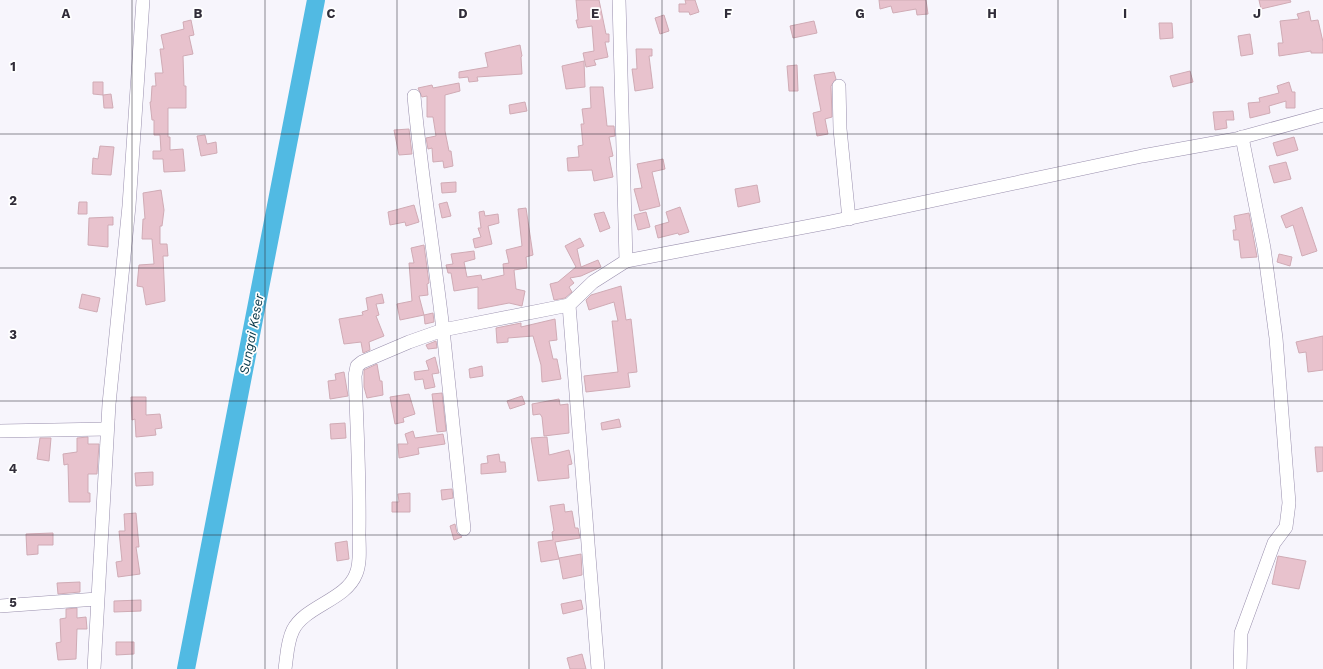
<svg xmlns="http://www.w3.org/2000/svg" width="1323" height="669" font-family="'Work Sans',sans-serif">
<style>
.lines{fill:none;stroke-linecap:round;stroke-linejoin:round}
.river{stroke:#51bae3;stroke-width:18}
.building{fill:#e8c2cd;stroke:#d0abb5}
.minor-casing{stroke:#998fad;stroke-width:14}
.minor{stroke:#fff;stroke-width:13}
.grid{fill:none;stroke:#312d39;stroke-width:1;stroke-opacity:0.55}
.labels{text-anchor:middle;stroke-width:3.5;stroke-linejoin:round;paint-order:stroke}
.water-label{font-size:13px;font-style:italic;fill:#073849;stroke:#fff}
.grid-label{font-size:13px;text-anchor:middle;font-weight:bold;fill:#312d39;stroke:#fff;stroke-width:3.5;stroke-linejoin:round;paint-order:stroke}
</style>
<rect width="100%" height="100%" fill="#f7f5fc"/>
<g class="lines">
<path class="river" d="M186 669 316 0"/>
</g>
<g class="building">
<path d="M576 0H599L606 34H609V42H605L608 57 594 60 596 65 586 67 583 53 594 51 592 26 578 28 576 20H578Z"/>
<path d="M685 0H695L699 12 690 15 689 12H679V4H686Z"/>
<path d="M879 0H926L928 14 917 15 916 9 893 13 891 6 880 9Z"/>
<path d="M1259 0H1290L1291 2 1261 9Z"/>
<path d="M1309 11 1311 21 1318 20 1323 42V53H1311V51L1279 56 1278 43H1283L1280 21 1299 19 1297 14Z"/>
<path d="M664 15 669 31 660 34 655 18Z"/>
<path d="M191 20 194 35 189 36 193 54 183 56 184 86H186V108H168V137H170V150L183 149 185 171 164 172 163 159H153V151H161L160 135H154V120H152L150 102H151L152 86H156L155 73H163L160 49H164L161 35 184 29 183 22Z"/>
<path d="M814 21 817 33 793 38 790 26Z"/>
<path d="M1159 23H1172L1173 38 1160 39Z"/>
<path d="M1250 34 1253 54 1241 56 1238 36Z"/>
<path d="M520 45 522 56 521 57 522 74 477 77 478 81 469 82 468 77 459 78V72L488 67 485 53Z"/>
<path d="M636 49H652V56H649L653 88 635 91 632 69H637Z"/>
<path d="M584 61 585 87 566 89 562 66Z"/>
<path d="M797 65 798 91H789L787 66Z"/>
<path d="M1190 71 1193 82 1173 87 1170 76Z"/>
<path d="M834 72 836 79 831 86 832 117 825 119 828 134 817 136 813 113 821 111 814 75Z"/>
<path d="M93 82H103V95L93 94Z"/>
<path d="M1289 82 1292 92H1295V108H1286V101L1269 106 1270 113 1250 118 1248 103 1260 102 1259 98 1279 93 1277 86Z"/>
<path d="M459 83 460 91 445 95V131L449 151H451L453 166 444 168 443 161 433 162 432 148 428 149 426 138 436 136 433 117H427V96L422 97 418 88 432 85 433 88Z"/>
<path d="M590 87H603L607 126H614L615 136 609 137 613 156 609 157 613 177 594 181 592 170 568 171 567 158 579 157 578 146 583 145 581 124H584L582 109 591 108Z"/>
<path d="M111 94 113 108H104L103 95Z"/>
<path d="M525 102 527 111 510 114 509 105Z"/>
<path d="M1233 111 1234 120H1226L1227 128 1215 130 1213 112Z"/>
<path d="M409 129 412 154 399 155 394 130Z"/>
<path d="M205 135 207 144 216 142 217 153 201 156 197 136Z"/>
<path d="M1294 137 1298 150 1277 156 1273 143Z"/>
<path d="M100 146 114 147 111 175 92 174 93 158 98 159Z"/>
<path d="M663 159 665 169 652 172 660 206 640 211 634 189 642 188 637 164Z"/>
<path d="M1286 162 1291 179 1274 183 1269 166Z"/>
<path d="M456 182V192L442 193 441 183Z"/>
<path d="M757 185 760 202 738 207 735 189Z"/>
<path d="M161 190 164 210 162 226H160V244H167L168 256H163L165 301 146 305 143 287 137 286 139 265 154 264 152 239H142L143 219H145L143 193Z"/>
<path d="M79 202H87V214H78Z"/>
<path d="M447 202 451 216 442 218 439 204Z"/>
<path d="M414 205 419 222 406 226 405 222 390 225 388 212Z"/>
<path d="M680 207 689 232 679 235 678 233 658 238 655 226 669 222 666 212Z"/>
<path d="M1302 207 1317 251 1302 256 1293 225 1286 228 1281 216Z"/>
<path d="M526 208 533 255 526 257 527 268 514 270 516 289 525 291 522 306 509 303 478 309V287L454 291 451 273H448L446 265 453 264 451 254 474 251 475 259 464 262 467 277 481 275 482 280 504 275 503 264 509 263 506 250 522 246 518 209Z"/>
<path d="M484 211 485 216 498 214 499 223 488 226 492 244 475 248 473 239 481 237 478 228H481L479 212Z"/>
<path d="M604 212 610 228 600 232 594 214Z"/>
<path d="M646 212 650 227 638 230 634 215Z"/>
<path d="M1249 213 1257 257 1241 258 1239 240H1234L1233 230H1236L1234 216Z"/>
<path d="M113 217V225H108V247L88 245 89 218Z"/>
<path d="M580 238 584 246 577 249 581 267 598 260 601 267 581 276 570 278 574 283 569 287 572 292 565 298 554 300 550 284 558 282 576 267 565 246Z"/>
<path d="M424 245 429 283 427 284 428 295 419 296 424 315 400 320 397 304 412 301 409 263H414L411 248Z"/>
<path d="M1279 254 1292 257 1290 266 1277 262Z"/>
<path d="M621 286 626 320 631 319 637 372 628 373 630 387 586 392 584 376 618 372 612 321H618L614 302 589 310 586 300 591 295Z"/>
<path d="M82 294 100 298 97 312 79 308Z"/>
<path d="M382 294 384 303 376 304 379 315 376 316 384 336 369 342 370 350 363 353 361 342 344 344 339 319 363 315 362 312 368 310 366 298Z"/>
<path d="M433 313 434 322 425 324 424 315Z"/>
<path d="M555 319 557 340 549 341 553 359H557L561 379 542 382 541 365 533 336 508 338V342L497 343 496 328 521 323V327Z"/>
<path d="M1323 336V370L1308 372 1306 352 1299 353 1296 342Z"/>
<path d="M436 341 437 348 428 349 426 345Z"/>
<path d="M435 357 439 373 432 374 435 387 425 389 423 379 415 380 414 372 429 370 426 361Z"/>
<path d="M377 364 380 381H382L383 395 367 398 364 387V370Z"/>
<path d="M482 366 483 376 470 378 469 369Z"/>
<path d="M344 372 348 396 330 399 328 381 336 380 335 374Z"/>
<path d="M442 393 446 431 437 432 432 394Z"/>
<path d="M409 394 415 414 403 418 404 422 395 424 390 397Z"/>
<path d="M522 396 525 404 510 409 507 401Z"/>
<path d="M131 397H146V415L160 414 162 428 155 429 156 435 136 437 135 419 132 420Z"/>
<path d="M559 399 560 405 568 404 569 433 544 436 542 417 540 414 533 415 532 404Z"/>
<path d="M619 419 621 427 602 430 601 423Z"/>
<path d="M345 423 346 438 331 439 330 424Z"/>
<path d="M413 431 415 438 443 434 445 444 418 448 419 454 399 458 398 444H408L405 434Z"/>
<path d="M88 437V444H99L97 474H88V493H90V502H69L68 464 64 465 63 454 77 452V438Z"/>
<path d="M547 437 549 455 569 450 572 464 568 465 569 478 538 481 531 438Z"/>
<path d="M40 438H51L49 461 37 459Z"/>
<path d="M1315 447H1323V471L1317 472Z"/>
<path d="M499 454 500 462H505L506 472 481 474V464L488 463 487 456Z"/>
<path d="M153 472V485L136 486 135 473Z"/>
<path d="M452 489 453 498 442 500 441 490Z"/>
<path d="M410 493V512H392V502H399L398 494Z"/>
<path d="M564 504 565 512 572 511 575 528H578L580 538 555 542 559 559 541 562 538 542 553 540 552 532 554 531 550 506Z"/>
<path d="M136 513 139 547H136L140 574 118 577 116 562 122 561 119 531H125L124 514Z"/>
<path d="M455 524 457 533 462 537 454 540 450 526Z"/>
<path d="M53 533V545H38V554L27 555 26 534Z"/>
<path d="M347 541 349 559 337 561 335 543Z"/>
<path d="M581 554 582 575 563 579 559 558Z"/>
<path d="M1278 556 1306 561 1299 589 1272 584Z"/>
<path d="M80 582V592L58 594 57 583Z"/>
<path d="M141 600V611L114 612V601Z"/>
<path d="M581 600 583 609 563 614 561 604Z"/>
<path d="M77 608V618L86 617 87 629H77L76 659 58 660 56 643 61 642 60 619 66 618V609Z"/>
<path d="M116 642H134V654L116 655Z"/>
<path d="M582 654 586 669H570L567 658Z"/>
</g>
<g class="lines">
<defs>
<g id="minor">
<path d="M839 86 840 129 849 219"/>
<path d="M414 96C421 174 434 252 443 330L569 305"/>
<path d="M626 261 831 222 1142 156 1236 139 1323 115"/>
<path d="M0 431 107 429"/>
<path d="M0 606 97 599"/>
<path d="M94 669 109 404 129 206 143 0"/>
<path d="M285 669C287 656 287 642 293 630 305 606 346 600 356 574 361 562 359 547 359 534 360 482 357 428 355 376L357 366 362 362 409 342 443 330 464 529"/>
<path d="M598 669 569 305 593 282 626 261 619 0"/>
<path d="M1240 669 1241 633 1274 543 1286 527 1289 503 1276 338 1264 248 1242 137"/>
</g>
</defs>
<use href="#minor" class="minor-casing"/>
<use href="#minor" class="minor"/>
</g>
<path class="grid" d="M132 0V669M265 0V669M397 0V669M529 0V669M662 0V669M794 0V669M926 0V669M1058 0V669M1191 0V669M0 134H1323M0 268H1323M0 401H1323M0 535H1323"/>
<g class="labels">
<g class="water-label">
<text transform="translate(251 334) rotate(-79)" y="5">Sungai Keser</text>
</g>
</g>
<g class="grid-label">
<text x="66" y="18">A</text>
<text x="198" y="18">B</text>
<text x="331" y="18">C</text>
<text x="463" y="18">D</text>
<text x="595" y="18">E</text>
<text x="728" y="18">F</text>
<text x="860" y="18">G</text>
<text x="992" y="18">H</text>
<text x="1125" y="18">I</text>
<text x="1257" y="18">J</text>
<text x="13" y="71">1</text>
<text x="13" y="205">2</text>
<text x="13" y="339">3</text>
<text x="13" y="473">4</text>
<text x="13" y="607">5</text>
</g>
</svg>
